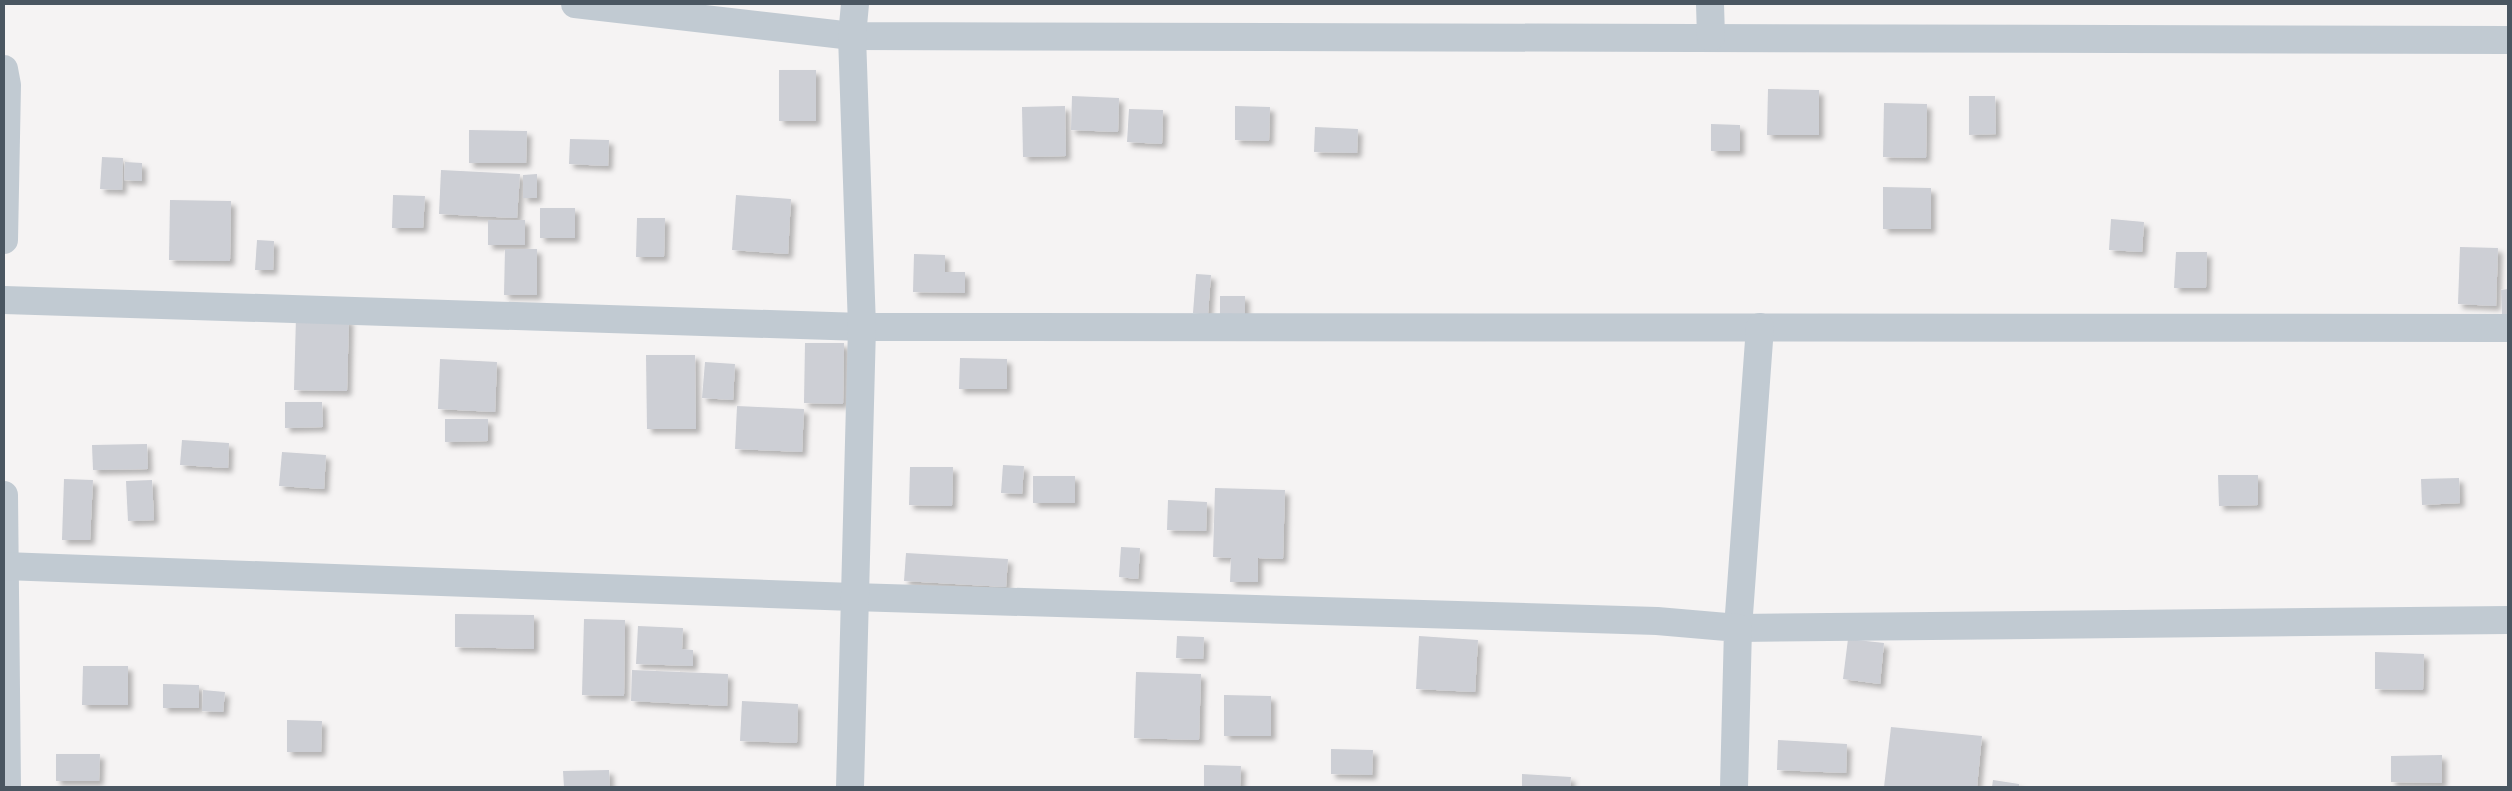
<svg xmlns="http://www.w3.org/2000/svg" width="2512" height="791" font-family="'Open Sans',sans-serif">
<style>
.building{fill:#cdcfd5;filter:url(#shadow)}
.lines{fill:none;stroke-linecap:round;stroke-linejoin:round}
.minor{stroke:#c1cad2;stroke-width:28}
</style>
<defs>
<filter id="shadow"><feDropShadow dx="4.5" dy="4.5" stdDeviation="2.5" flood-color="#0004"/></filter>
</defs>
<rect width="100%" height="100%" fill="#f5f3f3"/>
<g class="building">
<rect x="779" y="70" width="37" height="51"/>
<path d="M1768 89 1819 90V135H1767Z"/>
<path d="M1072 96 1119 98 1118 132 1071 130Z"/>
<path d="M1969 96H1995L1996 134 1969 135Z"/>
<path d="M1884 103 1927 104 1926 158 1883 157Z"/>
<path d="M1065 106 1066 156 1023 157 1022 107Z"/>
<path d="M1235 106 1270 107 1269 141 1235 140Z"/>
<path d="M1129 109 1163 110 1162 144 1127 142Z"/>
<path d="M1711 124 1740 125V151H1711Z"/>
<path d="M1315 127 1358 129 1357 153 1314 152Z"/>
<path d="M469 130 527 131 526 163H469Z"/>
<path d="M570 139 609 140 608 166 569 164Z"/>
<path d="M102 157 123 158 122 190 100 189Z"/>
<path d="M125 162 142 163V181L124 180Z"/>
<path d="M441 170 520 174 517 218 439 214Z"/>
<path d="M537 174V198H523V175Z"/>
<path d="M1883 187 1931 188V229H1883Z"/>
<path d="M393 195 425 196 423 228H392Z"/>
<path d="M736 195 791 199 788 254 732 250Z"/>
<path d="M170 200 231 201 230 261 169 260Z"/>
<rect x="540" y="208" width="35" height="30"/>
<path d="M637 218H665L664 257H636Z"/>
<path d="M2111 219 2144 222 2142 252 2109 250Z"/>
<rect x="488" y="220" width="37" height="25"/>
<path d="M257 240 274 241 273 270H255Z"/>
<path d="M2460 247 2498 248 2496 306 2458 304Z"/>
<path d="M505 249H537V295H504Z"/>
<path d="M2176 252H2207L2206 288H2174Z"/>
<path d="M914 254 945 255V272H965V293L913 292Z"/>
<path d="M1196 274 1211 275 1208 314 1193 313Z"/>
<path d="M2508 289V316H2502L2501 290Z"/>
<rect x="1220" y="296" width="25" height="27"/>
<path d="M296 317 349 319 347 391 294 390Z"/>
<path d="M805 343H844L843 404 804 403Z"/>
<path d="M646 355H695L696 429H647Z"/>
<path d="M960 358 1007 359V389H959Z"/>
<path d="M440 359 497 362 495 412 438 409Z"/>
<path d="M705 362 735 364 733 400 702 398Z"/>
<path d="M285 402H322L323 427 285 428Z"/>
<path d="M737 406 804 409 802 452 735 449Z"/>
<path d="M445 419H488V441L445 442Z"/>
<path d="M182 440 229 443 228 468 180 465Z"/>
<path d="M147 444 148 469 93 470 92 445Z"/>
<path d="M282 452 326 455 324 489 279 486Z"/>
<path d="M1003 465 1024 466 1022 494 1001 493Z"/>
<path d="M910 467H953L952 506 909 505Z"/>
<path d="M2218 475H2258V505L2219 506Z"/>
<rect x="1033" y="476" width="42" height="27"/>
<path d="M2459 478 2460 503 2422 505 2421 479Z"/>
<path d="M64 479 93 480 90 540H62Z"/>
<path d="M152 480 154 520 128 521 126 481Z"/>
<path d="M1215 488 1285 490 1283 559 1258 558V582H1230L1231 558 1213 557Z"/>
<path d="M1168 500 1207 502 1206 531 1167 530Z"/>
<path d="M1121 547 1140 548 1138 579 1119 577Z"/>
<path d="M906 553 1008 559 1006 587 904 581Z"/>
<path d="M455 614 534 615V649L455 647Z"/>
<path d="M584 619 625 620 624 696 582 695Z"/>
<path d="M638 626 683 628 682 649 693 650V666L636 664Z"/>
<path d="M1177 636 1204 637 1203 659 1176 658Z"/>
<path d="M1419 636 1478 640 1475 692 1416 689Z"/>
<path d="M1848 639 1884 643 1880 684 1843 679Z"/>
<path d="M2375 652 2424 654 2423 690 2375 689Z"/>
<path d="M83 666H128V705H82Z"/>
<path d="M632 670 728 674 727 706 631 701Z"/>
<path d="M1136 672 1201 674 1199 740 1134 738Z"/>
<path d="M163 684 199 685V708H163Z"/>
<path d="M203 690 225 692 223 712 202 711Z"/>
<path d="M1224 695 1271 696V736H1224Z"/>
<path d="M742 701 798 704 797 743 740 741Z"/>
<path d="M287 720 322 721 321 752H287Z"/>
<path d="M1891 727 1982 736 1977 787H1884Z"/>
<path d="M1778 740 1847 744 1846 773 1777 770Z"/>
<path d="M1331 749 1373 750 1372 775 1331 774Z"/>
<path d="M56 754H100L99 781H56Z"/>
<path d="M2442 755V783L2391 782V756Z"/>
<path d="M1204 765 1241 766 1240 787H1204Z"/>
<path d="M609 770 610 787H564L563 771Z"/>
<path d="M1522 774 1571 777 1570 787H1522Z"/>
<path d="M1993 780 2019 784V787H1992Z"/>
</g>
<g class="lines">
<g class="minor">
<path d="M575 4 852 36 2508 40"/>
<path d="M1710 4 1711 37"/>
<path d="M4 69 7 85 4 240"/>
<path d="M4 300 862 327 2508 328"/>
<path d="M1760 327 1738 628 2508 620"/>
<path d="M4 495 7 787"/>
<path d="M4 566 853 597 1657 621 1738 628 1734 787"/>
<path d="M850 787 862 327 852 36 855 4"/>
</g>
</g>
<rect width="2512" height="791" fill="none" stroke="#4a5661" stroke-width="10"/>
</svg>
